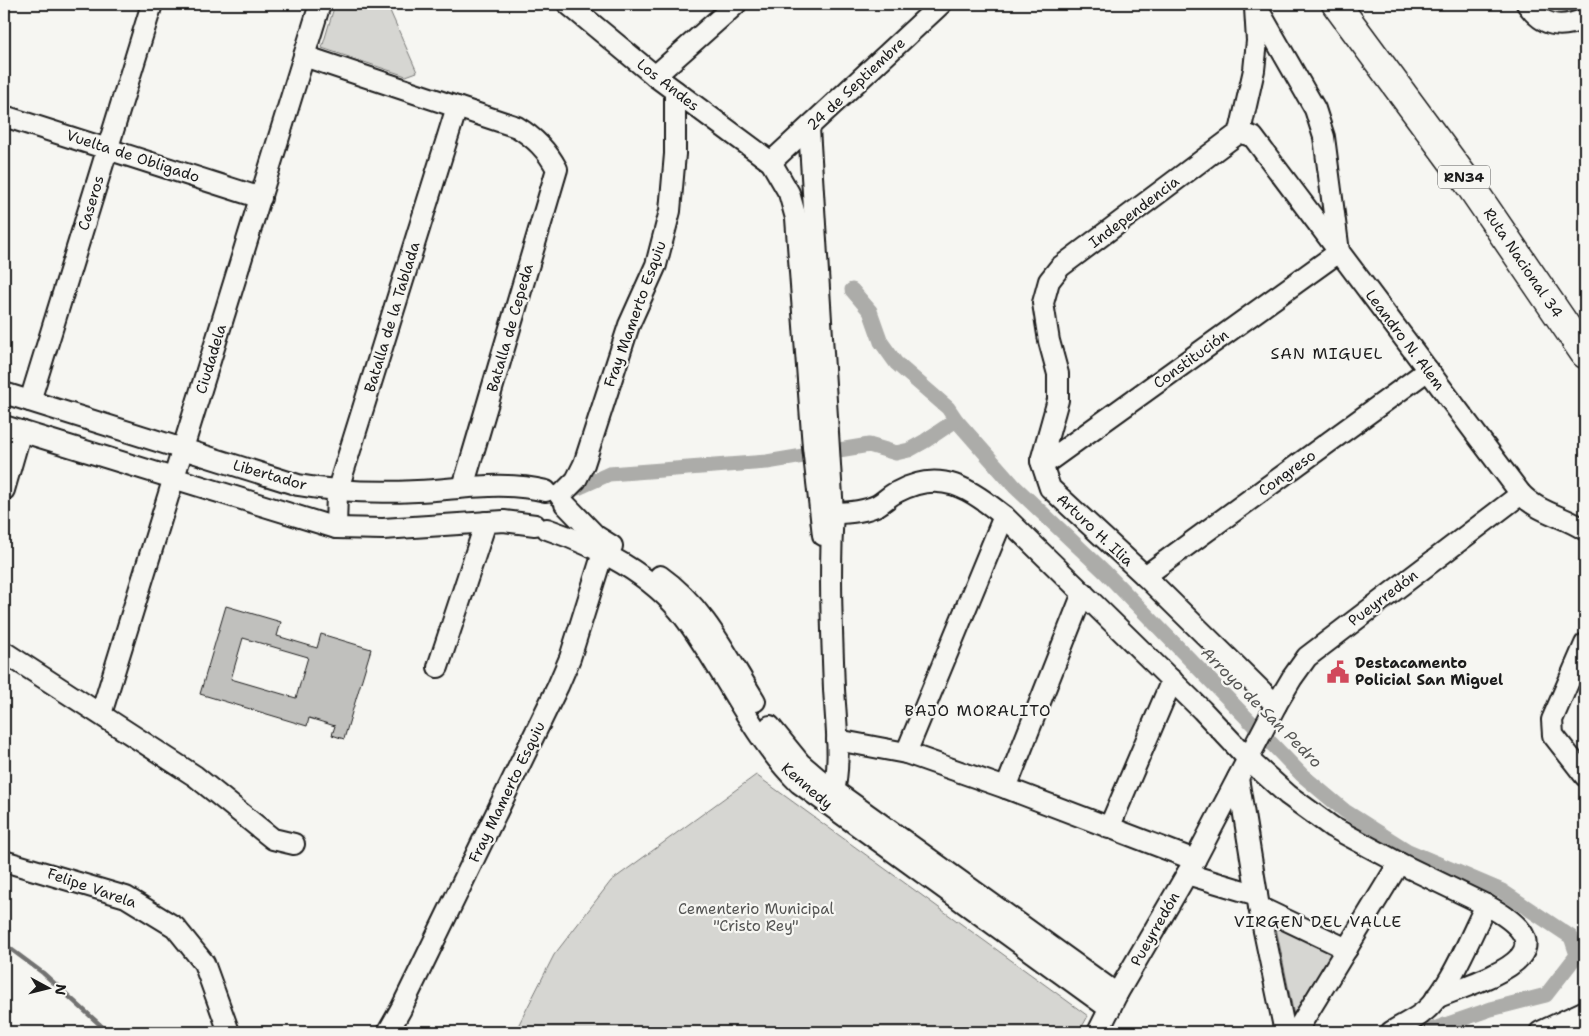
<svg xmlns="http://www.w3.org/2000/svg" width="1589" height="1036" font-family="'Shantell Sans',sans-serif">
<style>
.green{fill:#d6d6d2;stroke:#797977}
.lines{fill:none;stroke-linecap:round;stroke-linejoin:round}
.stream{stroke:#727271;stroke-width:4.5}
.canal{stroke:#acaca9;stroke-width:15}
.building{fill:#c0c0bd;stroke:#1c1c1c;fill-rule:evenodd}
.minor-casing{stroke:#1c1c1c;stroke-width:24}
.highway-casing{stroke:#1c1c1c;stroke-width:31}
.minor{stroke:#f6f6f2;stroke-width:20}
.highway{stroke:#f6f6f2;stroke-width:28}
.labels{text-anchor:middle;stroke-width:4.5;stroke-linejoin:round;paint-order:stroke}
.shield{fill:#f6f6f2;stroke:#5d5d5c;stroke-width:1}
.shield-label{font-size:14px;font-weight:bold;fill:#1c1c1c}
.street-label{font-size:15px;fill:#1c1c1c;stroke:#f6f6f2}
.poi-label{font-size:15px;font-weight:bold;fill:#1c1c1c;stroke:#f6f6f2;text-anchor:start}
.park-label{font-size:15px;fill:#545453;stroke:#f6f6f2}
.neighbourhood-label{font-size:16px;letter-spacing:1px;fill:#1c1c1c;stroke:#f6f6f2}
.water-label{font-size:16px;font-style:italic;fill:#565654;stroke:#f6f6f2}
</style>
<rect width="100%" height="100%" fill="#f6f6f2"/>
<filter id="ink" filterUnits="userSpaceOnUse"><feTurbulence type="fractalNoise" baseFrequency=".02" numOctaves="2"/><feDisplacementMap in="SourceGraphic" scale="10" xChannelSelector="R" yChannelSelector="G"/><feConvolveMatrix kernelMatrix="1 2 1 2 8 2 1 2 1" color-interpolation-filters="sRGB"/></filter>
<g filter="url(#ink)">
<g class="green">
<path d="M335 4H387L417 72 406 76 322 48Z"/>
<path d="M756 775 1088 1016 1079 1032H515L554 955 611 881Z"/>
<path d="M1275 923 1333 954 1295 1020Z"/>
</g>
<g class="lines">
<path class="stream" d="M4 944 43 973 108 1032"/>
<g class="canal">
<path d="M852 290 870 311 881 342 896 363 948 408 956 420 1015 487 1105 572 1302 775 1345 811 1408 851 1502 891 1571 937 1577 955 1546 995 1491 1009 1425 1032"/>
<path d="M578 488 609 474 767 462 869 445 896 453 909 450 925 441 956 420"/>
</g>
</g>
<path class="building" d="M226 606 281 622 277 636 317 648 321 634 371 649 344 739 332 735 335 726 309 718 307 726 200 694ZM243 638 308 657 296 698 231 679Z"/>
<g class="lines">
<defs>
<g id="minor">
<path d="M568 4 655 76 771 162 789 193 796 218 813 447 823 535"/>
<path d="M1527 4C1543 27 1560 29 1585 19"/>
<path d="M304 56 517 127C535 138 547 150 557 169L463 487"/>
<path d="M655 76 736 4"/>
<path d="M4 116 261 198"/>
<path d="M809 128 833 513C829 572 832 630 834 689 836 724 842 765 832 800"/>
<path d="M1240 132 1060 267 1049 281 1043 303 1049 341 1058 374V400L1041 461 1050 488 1145 576 1276 705"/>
<path d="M1240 132 1253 137 1521 494C1539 513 1564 516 1585 530"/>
<path d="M1240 132 1254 70 1257 41 1255 8"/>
<path d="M771 162 941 4"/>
<path d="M4 393 298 485C338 492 377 493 417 491 461 489 502 480 546 491"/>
<path d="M30 401 152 4"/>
<path d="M4 426 336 528 383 529 504 521 535 525"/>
<path d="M1041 461 1050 460 1339 252 1324 137 1315 109 1255 4"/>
<path d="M4 490 21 431"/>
<path d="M560 496 576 480 584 464 629 325 656 265 670 211 675 154V91"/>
<path d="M565 504 596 536 612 546"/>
<path d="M833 513C848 513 864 512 878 505 885 501 890 495 897 492 941 468 970 489 1004 516L1202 710 1249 760 1288 795 1332 827 1399 863 1486 905C1471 935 1448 995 1421 1014 1412 1021 1400 1026 1391 1032"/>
<path d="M336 528 337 492 457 107"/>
<path d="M547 529C597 546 653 575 685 618 725 671 751 736 799 783L1110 1009"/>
<path d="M660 576C704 607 727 656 755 701"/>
<path d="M1145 576 1428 370"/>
<path d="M1585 644 1552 720 1553 735 1585 776"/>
<path d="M4 652 195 776 273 839 294 844"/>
<path d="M438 667 486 522"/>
<path d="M101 714 320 4"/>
<path d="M770 726 800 763 821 781 1117 994"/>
<path d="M837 740 906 753 1006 788 1195 860"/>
<path d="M906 753 1004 516"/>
<path d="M1238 778 1259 907 1285 1032"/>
<path d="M1006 788 1083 593"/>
<path d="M1109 828 1172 680"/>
<path d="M4 861 126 897 175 927 204 963 229 1032"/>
<path d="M1187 874 1257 895"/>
<path d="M1259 907 1347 949"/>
<path d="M1436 998C1485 978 1579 954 1486 905"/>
<path d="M388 1032 401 1009 558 686 570 658 606 543"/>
<path d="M1098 1032 1117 994 1195 860 1276 705 1292 678 1307 657 1521 494"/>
<path d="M1296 1032 1399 863"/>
<path d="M1540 1032 1585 1011"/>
</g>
<path id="highway" d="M1336 4 1469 184 1585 354"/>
</defs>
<use href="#minor" class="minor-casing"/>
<use href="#highway" class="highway-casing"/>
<use href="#minor" class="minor"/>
<use href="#highway" class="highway"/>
</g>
</g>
<defs>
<symbol id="civic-bare" viewBox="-9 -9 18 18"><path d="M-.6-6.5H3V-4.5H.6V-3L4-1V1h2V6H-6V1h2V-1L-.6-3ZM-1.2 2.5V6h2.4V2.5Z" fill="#d1495b" stroke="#f6f6f2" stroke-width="2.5" paint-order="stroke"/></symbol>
</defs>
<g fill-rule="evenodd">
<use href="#civic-bare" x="1322" y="656" width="32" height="32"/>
</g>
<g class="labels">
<rect class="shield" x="1438" y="165.5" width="52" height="23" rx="4"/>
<g class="shield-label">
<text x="1464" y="182">RN34</text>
</g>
<g class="street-label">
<text transform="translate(856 84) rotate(-43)" y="5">24 de Septiembre</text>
<text transform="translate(668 85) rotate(38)" y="5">Los Andes</text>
<text transform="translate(133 156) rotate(18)" y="5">Vuelta de Obligado</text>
<text transform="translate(91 203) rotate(-73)" y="5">Caseros</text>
<text transform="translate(1134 212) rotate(-37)" y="5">Independencia</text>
<text transform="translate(1523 263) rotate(56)" y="5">Ruta Nacional 34</text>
<text transform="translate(635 314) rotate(-70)" y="5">Fray Mamerto Esquiu</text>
<text transform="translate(392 317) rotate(-73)" y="5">Batalla de la Tablada</text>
<text transform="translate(510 328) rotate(-74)" y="5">Batalla de Cepeda</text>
<text transform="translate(1405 340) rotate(53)" y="5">Leandro N. Alem</text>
<text transform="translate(211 359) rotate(-73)" y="5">Ciudadela</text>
<text transform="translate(1191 359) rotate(-36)" y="5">Constitución</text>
<text transform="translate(1287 473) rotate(-36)" y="5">Congreso</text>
<text transform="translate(270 475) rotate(16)" y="5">Libertador</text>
<text transform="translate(1095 530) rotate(43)" y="5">Arturo H. Ilia</text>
<text transform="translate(1383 598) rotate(-37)" y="5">Pueyrredón</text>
<text transform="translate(807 786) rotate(41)" y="5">Kennedy</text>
<text transform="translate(507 792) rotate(-64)" y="5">Fray Mamerto Esquiu</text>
<text transform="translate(92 888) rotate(19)" y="5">Felipe Varela</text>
<text transform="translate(1155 929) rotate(-60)" y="5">Pueyrredón</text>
</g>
<g class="poi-label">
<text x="1355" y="668">Destacamento<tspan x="1355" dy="17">Policial San Miguel</tspan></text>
</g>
<g class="park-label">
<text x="756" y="914">Cementerio Municipal<tspan x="756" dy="17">"Cristo Rey"</tspan></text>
</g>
<g class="neighbourhood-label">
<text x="1327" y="359">SAN MIGUEL</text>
<text x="978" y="716">BAJO MORALITO</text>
<text x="1318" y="927">VIRGEN DEL VALLE</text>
</g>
<g class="water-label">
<text transform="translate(1262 707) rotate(45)" y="6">Arroyo de San Pedro</text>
</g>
</g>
<rect width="1589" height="1036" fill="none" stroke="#f6f6f2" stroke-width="20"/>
<rect x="10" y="10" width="1569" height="1016" fill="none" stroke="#1c1c1c" stroke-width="2" filter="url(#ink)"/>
<g transform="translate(48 988) rotate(97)" stroke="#f6f6f2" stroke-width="4" paint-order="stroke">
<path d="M0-4L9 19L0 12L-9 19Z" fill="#1c1c1c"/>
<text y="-8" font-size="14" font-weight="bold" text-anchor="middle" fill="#1c1c1c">N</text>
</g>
</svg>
